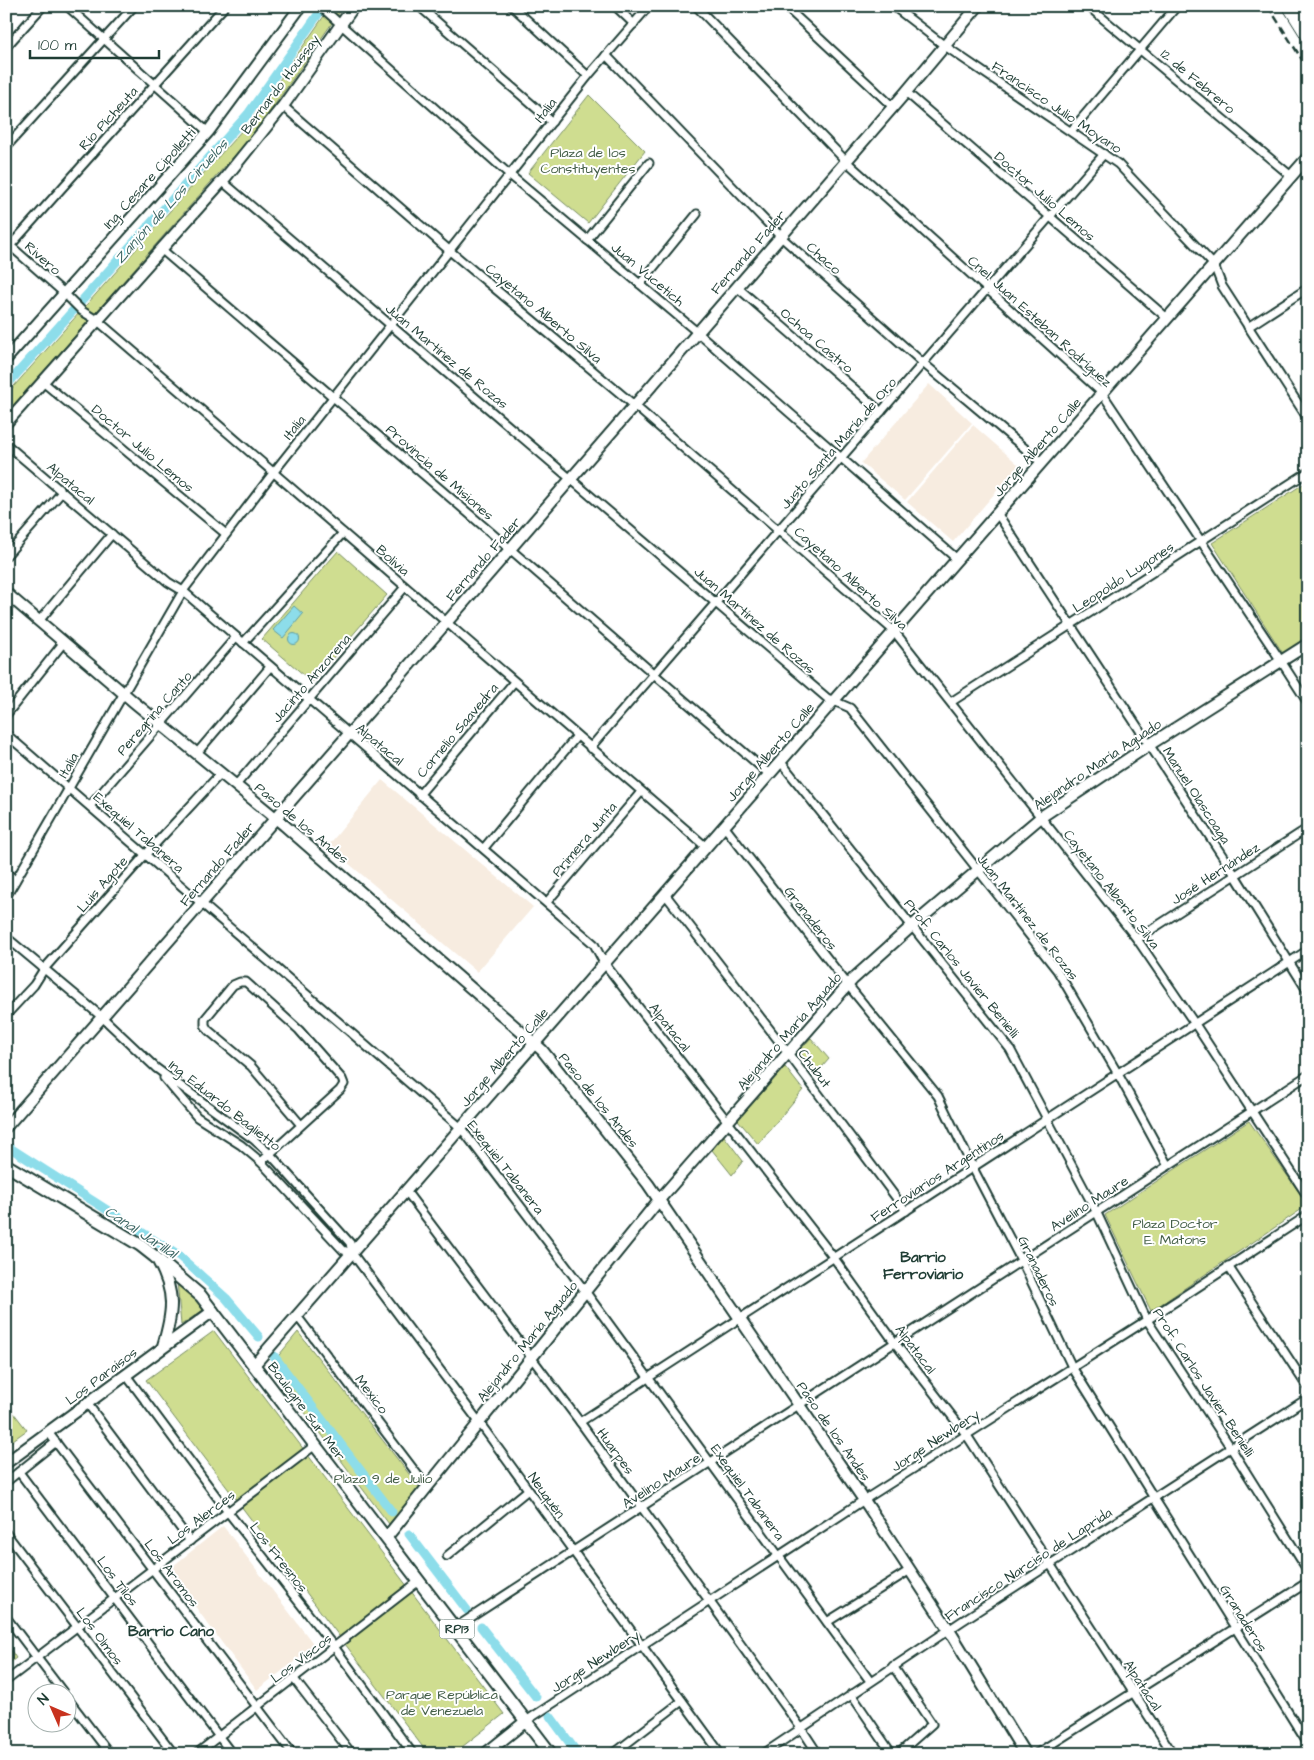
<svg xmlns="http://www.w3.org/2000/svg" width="1314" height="1760" font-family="'Architects Daughter',sans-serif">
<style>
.built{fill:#f7ece0}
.green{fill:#cfdd90;stroke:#778d62}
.water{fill:#8dddea;stroke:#619da1}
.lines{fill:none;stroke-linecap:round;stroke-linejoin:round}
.canal{stroke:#8dddea;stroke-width:9}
.street-casing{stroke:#1f3d34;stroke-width:11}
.secondary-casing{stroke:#1f3d34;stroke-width:14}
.primary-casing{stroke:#1f3d34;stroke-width:15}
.street{stroke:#fff;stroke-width:7}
.secondary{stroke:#fff;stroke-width:10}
.primary{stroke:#fff;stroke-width:11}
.tram{stroke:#1f3d34;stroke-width:1}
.rail{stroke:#1f3d34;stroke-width:2.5;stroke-dasharray:8 4;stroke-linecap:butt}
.labels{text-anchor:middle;stroke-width:4;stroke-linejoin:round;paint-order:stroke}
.shield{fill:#fff;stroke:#627771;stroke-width:1}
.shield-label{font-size:12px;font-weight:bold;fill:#1f3d34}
.street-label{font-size:14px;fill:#1f3d34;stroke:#fff}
.park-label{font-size:14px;fill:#425d46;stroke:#fff}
.water-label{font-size:15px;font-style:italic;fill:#3a6562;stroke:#fff}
.neighbourhood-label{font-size:15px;font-weight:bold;fill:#1f3d34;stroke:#fff}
</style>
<rect width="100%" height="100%" fill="#fff"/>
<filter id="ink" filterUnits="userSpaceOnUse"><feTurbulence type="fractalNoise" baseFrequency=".02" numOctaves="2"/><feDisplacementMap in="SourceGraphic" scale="10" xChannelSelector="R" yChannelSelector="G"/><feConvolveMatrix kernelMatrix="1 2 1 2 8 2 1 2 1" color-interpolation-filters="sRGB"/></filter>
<g filter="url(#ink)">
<g class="built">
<path d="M929 384 972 423 905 500 861 463Z"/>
<path d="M973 425 1019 465 953 542 907 502Z"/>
<path d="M382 780 533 907 477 972 328 846Z"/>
<path d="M223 1526 315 1646 257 1690 168 1570Z"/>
</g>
<g class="green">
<path d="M331 6H344L257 130 6 414V395L252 119Z"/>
<path d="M589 95 645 151 588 223 528 173Z"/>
<path d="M1308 481V640L1284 655 1212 543Z"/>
<path d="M338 551 387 595 312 682 262 639Z"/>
<path d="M811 1038 829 1059 816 1074 799 1051Z"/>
<path d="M785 1067 803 1090 758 1144 738 1120Z"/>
<path d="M1249 1121 1308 1205 1151 1311 1105 1215Z"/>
<path d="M724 1136 743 1161 732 1175 712 1150Z"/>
<path d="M177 1281 206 1308 181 1325Z"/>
<path d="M214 1331 504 1714 453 1754H428L146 1380Z"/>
<path d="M298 1332 420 1488 389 1524 270 1366Z"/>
<path d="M6 1403 27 1430 6 1445Z"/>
<path d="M6 1643 16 1658 6 1666Z"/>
</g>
<g class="water">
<path d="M294 606 303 614 283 638 273 630Z"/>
<circle cx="294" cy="639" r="5.5"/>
</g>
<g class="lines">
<g class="canal">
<path d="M6 386 248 114 324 6"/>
<path d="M7 1146 179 1256 226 1298 259 1337"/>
<path d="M274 1356 392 1512"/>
<path d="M409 1534 467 1610"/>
<path d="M481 1627 536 1697"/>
<path d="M550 1716 578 1754"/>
</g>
<defs>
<g id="street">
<path d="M67 6 208 132"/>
<path d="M320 6 510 175 697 332 957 559"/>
<path d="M419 6 552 122"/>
<path d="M512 6 588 76"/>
<path d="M615 6 634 24"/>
<path d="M696 6 846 161 1102 393 1281 661 1308 703"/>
<path d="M785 6 893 107"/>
<path d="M893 6 945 46 1118 164 1214 265 1222 286 1308 419"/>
<path d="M1088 6 1291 176"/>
<path d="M6 47 43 6"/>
<path d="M606 55 780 236 923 363 1041 462"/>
<path d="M906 92 1167 318"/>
<path d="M283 106 450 251 634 405 894 631 1137 939 1195 1024 1308 1197"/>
<path d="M1071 131 1177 6"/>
<path d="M6 147 134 6"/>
<path d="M222 181 827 698 850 708 1057 970 1118 1074 1168 1166"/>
<path d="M587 240 649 163"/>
<path d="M6 242 64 293 82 311 98 321 184 395 706 847"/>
<path d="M10 246 225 6"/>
<path d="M161 249 510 549 769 774"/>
<path d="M640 284 697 214"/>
<path d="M737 287 881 412"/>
<path d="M1248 327 1308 288"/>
<path d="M43 382 226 534"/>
<path d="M6 444 168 582 183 591 594 944 604 963 834 1258 895 1343 966 1434 1173 1754"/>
<path d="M997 513 1235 875 1308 992"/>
<path d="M6 556 62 492"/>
<path d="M39 621 112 534"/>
<path d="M243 643 343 533"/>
<path d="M951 702 1308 472"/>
<path d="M6 715 64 642"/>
<path d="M6 734 461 1128 585 1291 870 1681"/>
<path d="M590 748 1104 154"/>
<path d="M197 753 270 667"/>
<path d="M780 761 1010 1049 1097 1213 1147 1320 1231 1448 1308 1571"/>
<path d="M236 785 405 587"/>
<path d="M419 795 514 682"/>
<path d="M90 806 236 637"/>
<path d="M724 826 848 985 938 1096 973 1168 1022 1262 1072 1367 1308 1744"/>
<path d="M484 848 577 736"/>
<path d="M6 871 15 881"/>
<path d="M665 894 788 1053 906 1211"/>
<path d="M6 897 183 591 273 473 588 76 649 6"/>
<path d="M547 902 641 792"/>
<path d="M6 937 102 1017 156 1068 253 1139 270 1154 350 1243 352 1253 479 1422 721 1754"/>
<path d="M1137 939 1308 828"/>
<path d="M6 1015 34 985 44 969 146 854 221 773"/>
<path d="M164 1078 197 1117 241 1145 261 1162 343 1250 352 1253"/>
<path d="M261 1162C287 1138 314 1114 340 1090L344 1084 342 1079 299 1030 246 982H240L233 985 205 1019V1025L208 1030 251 1066 301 1125"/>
<path d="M406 1191 580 1422 801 1728 818 1754"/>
<path d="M1228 1266 1308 1388"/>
<path d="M297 1316 427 1487"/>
<path d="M126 1375 228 1512 335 1648 413 1754"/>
<path d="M87 1403 190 1541"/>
<path d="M580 1422 1308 950"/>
<path d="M48 1432 293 1754"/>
<path d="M19 1472 232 1754"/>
<path d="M6 1482 56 1442"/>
<path d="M6 1533 174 1754"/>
<path d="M447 1556 528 1490"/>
<path d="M6 1617 63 1692"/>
<path d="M827 1622 910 1570"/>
<path d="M456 1627 1308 1075"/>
<path d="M893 1666 932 1724 898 1754"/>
<path d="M294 1679 352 1754"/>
<path d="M6 1681 314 1446"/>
<path d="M851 1694 892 1754"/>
<path d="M68 1699 110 1754"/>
<path d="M526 1721 864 1500 1147 1320 1308 1215"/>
<path d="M196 1754 419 1581"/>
<path d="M613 1754 682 1701"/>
<path d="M763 1754 962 1621 1308 1398"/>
<path d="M1036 1754 1308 1582"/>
</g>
<g id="secondary">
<path d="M6 359 208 132 301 6"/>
<path d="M6 423 225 178 283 106 354 6"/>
<path d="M6 593 135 703 284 825 542 1050 648 1184 868 1506 949 1630 1025 1754"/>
<path d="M6 1127 453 615 906 92 978 6"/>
<path d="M158 1261C176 1293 173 1312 163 1346"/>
<path d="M254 1365 1308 157"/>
<path d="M6 1463 213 1311"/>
<path d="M386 1538 659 1200 853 979 912 926 1041 817 1149 745 1308 644"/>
<path d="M485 1754 526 1721"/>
</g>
<path id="primary" d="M6 1165 140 1245 154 1256 201 1296 551 1754"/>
</defs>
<use href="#street" class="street-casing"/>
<use href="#secondary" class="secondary-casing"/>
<use href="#primary" class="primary-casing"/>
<use href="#street" class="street"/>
<use href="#secondary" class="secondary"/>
<use href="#primary" class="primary"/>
<path class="tram" d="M1281 6 1308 49"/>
<path class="rail" d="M1268 6 1308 69"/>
</g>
</g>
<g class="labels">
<rect class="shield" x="439.5" y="1619.5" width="35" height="19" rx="4"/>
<g class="shield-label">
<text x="457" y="1633">RP13</text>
</g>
<g class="street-label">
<text transform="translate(1198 81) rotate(40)" y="5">12 de Febrero</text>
<text transform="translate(280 84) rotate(-53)" y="5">Bernardo Houssay</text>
<text transform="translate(1057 107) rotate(34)" y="5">Francisco Julio Moyano</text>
<text transform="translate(545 110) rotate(-52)" y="5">Italia</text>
<text transform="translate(108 118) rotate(-48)" y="5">Río Picheuta</text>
<text transform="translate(149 178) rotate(-48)" y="5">Ing. Cesare Cipolletti</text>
<text transform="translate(1045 196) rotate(41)" y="5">Doctor Julio Lemos</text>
<text transform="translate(748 252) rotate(-49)" y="5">Fernando Fader</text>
<text transform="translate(43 258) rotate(41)" y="5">Rivero</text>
<text transform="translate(824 258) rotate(42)" y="5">Chaco</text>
<text transform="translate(648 274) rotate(40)" y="5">Juan Vucetich</text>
<text transform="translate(544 313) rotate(40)" y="5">Cayetano Alberto Silva</text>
<text transform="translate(1040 321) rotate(42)" y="5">Cnel. Juan Esteban Rodríguez</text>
<text transform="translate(817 340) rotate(41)" y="5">Ochoa Castro</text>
<text transform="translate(447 356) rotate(40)" y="5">Juan Martínez de Rozas</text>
<text transform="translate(294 427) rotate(-51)" y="5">Italia</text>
<text transform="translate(838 443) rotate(-49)" y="5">Justo Santa María de Oro</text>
<text transform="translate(1037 447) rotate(-49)" y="5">Jorge Alberto Calle</text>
<text transform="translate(143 448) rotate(40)" y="5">Doctor Julio Lemos</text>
<text transform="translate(440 472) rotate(41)" y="5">Provincia de Misiones</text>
<text transform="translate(71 483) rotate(40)" y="5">Alpatacal</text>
<text transform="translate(483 559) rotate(-49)" y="5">Fernando Fader</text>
<text transform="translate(393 560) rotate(41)" y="5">Bolivia</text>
<text transform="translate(1123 577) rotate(-33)" y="5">Leopoldo Lugones</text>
<text transform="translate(851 578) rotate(42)" y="5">Cayetano Alberto Silva</text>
<text transform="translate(755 620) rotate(41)" y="5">Juan Martínez de Rozas</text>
<text transform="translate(311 678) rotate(-49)" y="5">Jacinto Anzorena</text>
<text transform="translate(154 713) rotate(-49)" y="5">Peregrina Canto</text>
<text transform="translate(457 730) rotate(-50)" y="5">Cornelio Saavedra</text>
<text transform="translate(380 744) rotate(40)" y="5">Alpatacal</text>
<text transform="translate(770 752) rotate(-49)" y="5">Jorge Alberto Calle</text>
<text transform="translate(1097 764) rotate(-34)" y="5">Alejandro María Aguado</text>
<text transform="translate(68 765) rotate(-60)" y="5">Italia</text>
<text transform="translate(1197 795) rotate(57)" y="5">Manuel Olascoaga</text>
<text transform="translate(302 823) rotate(40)" y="5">Paso de los Andes</text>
<text transform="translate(139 832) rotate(41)" y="5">Exequiel Tabanera</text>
<text transform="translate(584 839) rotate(-50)" y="5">Primera Junta</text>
<text transform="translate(217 864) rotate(-49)" y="5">Fernando Fader</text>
<text transform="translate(1215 873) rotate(-33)" y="5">José Hernández</text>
<text transform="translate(102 884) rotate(-49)" y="5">Luis Agote</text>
<text transform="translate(1112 889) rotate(52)" y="5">Cayetano Alberto Silva</text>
<text transform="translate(1028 917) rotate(52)" y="5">Juan Martínez de Rozas</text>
<text transform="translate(811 918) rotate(52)" y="5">Granaderos</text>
<text transform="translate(962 968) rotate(51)" y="5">Prof. Carlos Javier Benielli</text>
<text transform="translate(670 1027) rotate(52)" y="5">Alpatacal</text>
<text transform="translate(789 1031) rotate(-49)" y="5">Alejandro María Aguado</text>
<text transform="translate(504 1057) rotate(-49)" y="5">Jorge Alberto Calle</text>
<text transform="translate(815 1068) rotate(53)" y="5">Chubut</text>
<text transform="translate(599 1100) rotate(51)" y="5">Paso de los Andes</text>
<text transform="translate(225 1105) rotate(38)" y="5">Ing. Eduardo Baglietto</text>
<text transform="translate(506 1167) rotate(52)" y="5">Exequiel Tabanera</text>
<text transform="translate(937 1176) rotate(-33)" y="5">Ferroviarios Argentinos</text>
<text transform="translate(1089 1203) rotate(-33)" y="5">Avelino Maure</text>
<text transform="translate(1039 1271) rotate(64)" y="5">Granaderos</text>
<text transform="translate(527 1341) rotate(-51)" y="5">Alejandro María Aguado</text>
<text transform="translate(916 1349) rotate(53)" y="5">Alpatacal</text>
<text transform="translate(101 1376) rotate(-37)" y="5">Los Paraísos</text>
<text transform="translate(1204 1382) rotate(57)" y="5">Prof. Carlos Javier Benielli</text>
<text transform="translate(372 1394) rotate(53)" y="5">Mexico</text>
<text transform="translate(307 1411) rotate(53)" y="5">Boulogne Sur Mer</text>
<text transform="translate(834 1431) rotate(55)" y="5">Paso de los Andes</text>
<text transform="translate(935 1440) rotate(-33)" y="5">Jorge Newbery</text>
<text transform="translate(616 1451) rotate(54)" y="5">Huarpes</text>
<text transform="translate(661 1480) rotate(-33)" y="5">Avelino Maure</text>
<text transform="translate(748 1492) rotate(54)" y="5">Exequiel Tabanera</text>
<text transform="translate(547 1495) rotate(54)" y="5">Neuquén</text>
<text transform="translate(201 1517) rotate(-37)" y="5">Los Alerces</text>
<text transform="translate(279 1557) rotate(52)" y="5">Los Fresnos</text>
<text transform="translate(1028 1564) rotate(-33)" y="5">Francisco Narciso de Laprida</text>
<text transform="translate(172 1573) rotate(53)" y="5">Los Aromos</text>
<text transform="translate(118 1581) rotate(53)" y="5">Los Tilos</text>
<text transform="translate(1244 1618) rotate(58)" y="5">Granaderos</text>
<text transform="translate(100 1636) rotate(53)" y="5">Los Olmos</text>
<text transform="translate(301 1658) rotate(-37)" y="5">Los Viscos</text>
<text transform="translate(595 1661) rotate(-33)" y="5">Jorge Newbery</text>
<text transform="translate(1143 1685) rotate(57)" y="5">Alpatacal</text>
</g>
<g class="park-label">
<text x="588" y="157">Plaza de los<tspan x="588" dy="16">Constituyentes</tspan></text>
<text x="1175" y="1228">Plaza Doctor<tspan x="1175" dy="16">E. Matons</tspan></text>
<text x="383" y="1483">Plaza 9 de Julio</text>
<text x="442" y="1699">Parque República<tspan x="442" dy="16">de Venezuela</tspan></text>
</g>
<g class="water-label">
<text transform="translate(171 201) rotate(-48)" y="5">Zanjón de Los Ciruelos</text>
<text transform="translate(141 1232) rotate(33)" y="5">Canal Jarillal</text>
</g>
<g class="neighbourhood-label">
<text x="923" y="1262">Barrio<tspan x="923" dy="17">Ferroviario</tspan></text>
<text x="171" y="1636">Barrio Cano</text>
</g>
</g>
<rect width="1314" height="1760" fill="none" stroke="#fff" stroke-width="25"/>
<rect x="12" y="12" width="1289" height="1735" fill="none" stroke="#1f3d34" stroke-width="2" filter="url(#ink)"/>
<g transform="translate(52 1708) rotate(315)"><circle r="24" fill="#ffffff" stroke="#a5b1ae"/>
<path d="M0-4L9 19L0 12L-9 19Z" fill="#c8321e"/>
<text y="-8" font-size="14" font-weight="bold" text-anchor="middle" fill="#1f3d34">N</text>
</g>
<path d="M30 50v8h129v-8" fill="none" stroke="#1f3d34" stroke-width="2.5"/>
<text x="38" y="50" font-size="15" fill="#1f3d34" stroke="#ffffff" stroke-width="4" paint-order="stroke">100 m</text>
</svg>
